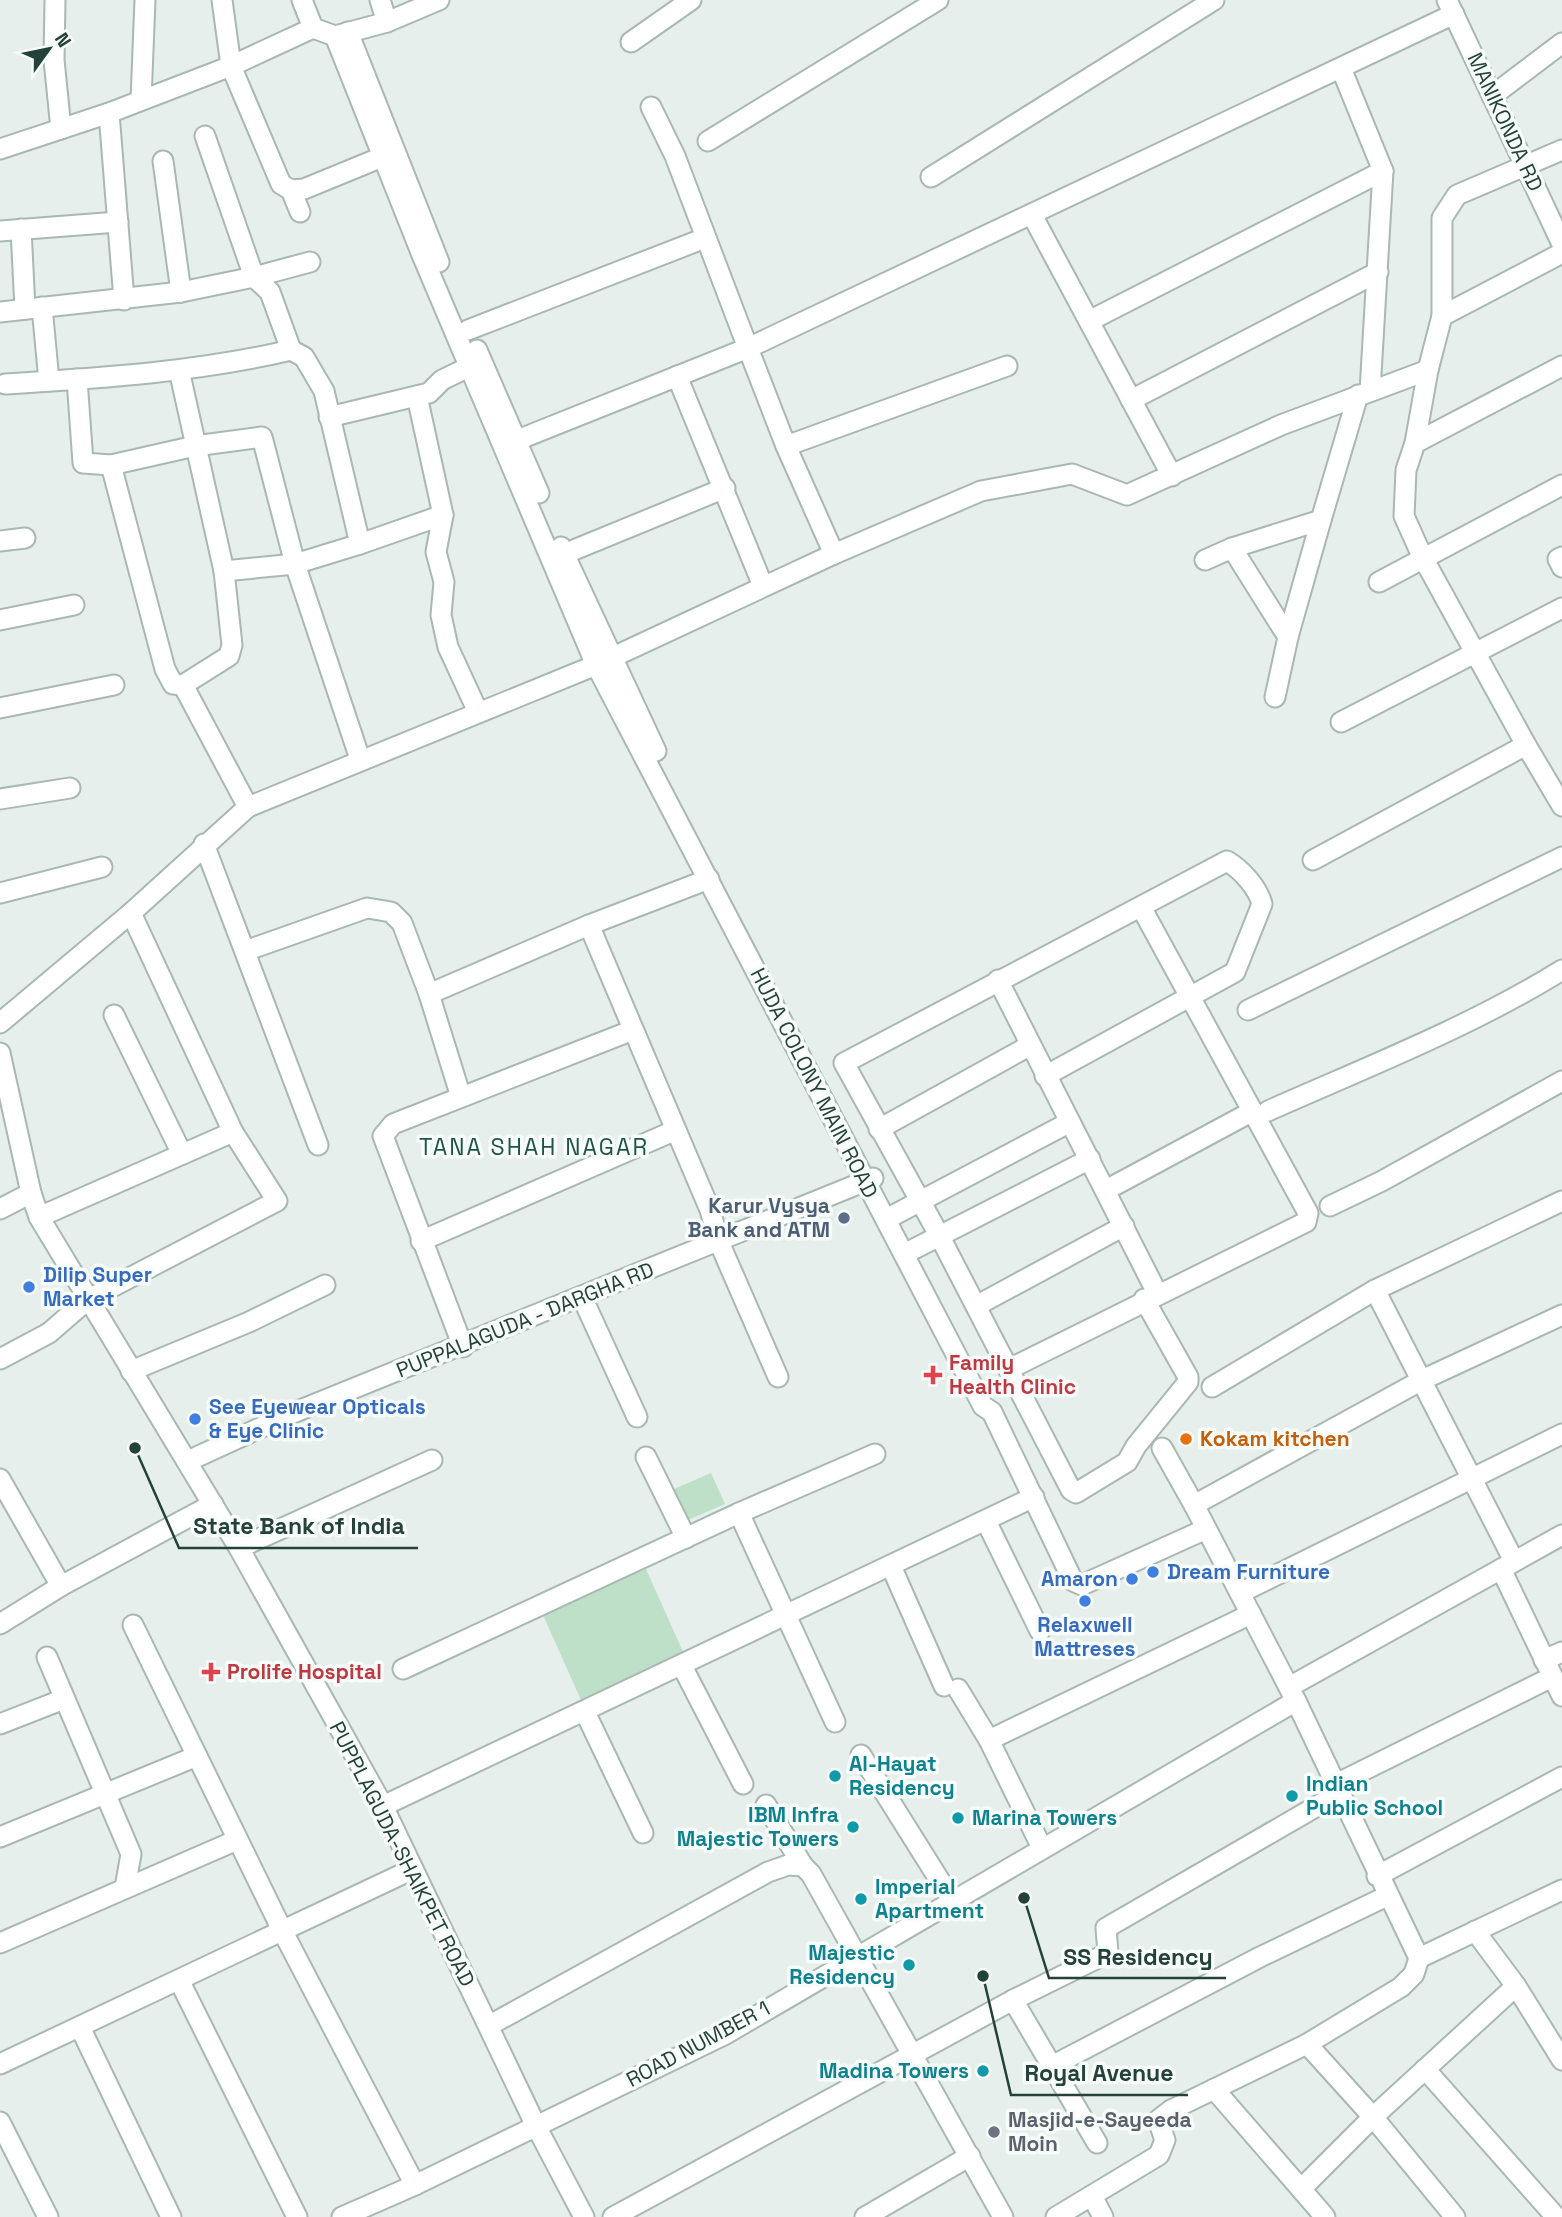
<svg xmlns="http://www.w3.org/2000/svg" width="1562" height="2217" font-family="'Space Grotesk',sans-serif">
<style>
.green{fill:#bfe0c8}
.lines{fill:none;stroke-linecap:round;stroke-linejoin:round}
.minor-casing{stroke:#a8b8b2;stroke-width:23}
.minor{stroke:#fff;stroke-width:19}
.service-dot{fill:#5c6f8a;stroke:#f7fbf9;stroke-width:2.5}
.shop-dot{fill:#3f7fe0;stroke:#f7fbf9;stroke-width:2.5}
.health-dot{fill:#e0444e;stroke:#f7fbf9;stroke-width:2.5}
.food-dot{fill:#e8710a;stroke:#f7fbf9;stroke-width:2.5}
.culture-dot{fill:#0f9aa8;stroke:#f7fbf9;stroke-width:2.5}
.worship-dot{fill:#6b7280;stroke:#f7fbf9;stroke-width:2.5}
.labels{text-anchor:middle;stroke-width:7;stroke-linejoin:round;paint-order:stroke}
.street-label{font-size:21px;fill:#24423a;stroke:#f7fbf9}
.service-label{font-size:21px;font-weight:bold;fill:#4e5e75;stroke:#f7fbf9;text-anchor:end}
.shop-label{font-size:21px;font-weight:bold;fill:#366cbe;stroke:#f7fbf9;text-anchor:start}
.health-label{font-size:21px;font-weight:bold;fill:#be3a42;stroke:#f7fbf9;text-anchor:start}
.food-label{font-size:21px;font-weight:bold;fill:#c56008;stroke:#f7fbf9;text-anchor:start}
.culture-label{font-size:21px;font-weight:bold;fill:#0d838f;stroke:#f7fbf9;text-anchor:start}
.worship-label{font-size:21px;font-weight:bold;fill:#5b616d;stroke:#f7fbf9;text-anchor:start}
.neighbourhood-label{font-size:23px;letter-spacing:2px;fill:#1f5548;stroke:#f7fbf9}
.leader{fill:none;stroke:#24423a;stroke-width:2.5}
.callout-dot{fill:#24423a;stroke:#f7fbf9;stroke-width:2.5}
.callout-label{font-size:23px;text-anchor:middle;font-weight:bold;fill:#24423a;stroke:#f7fbf9;stroke-width:7;stroke-linejoin:round;paint-order:stroke}
</style>
<rect width="100%" height="100%" fill="#e6efeb"/>
<g class="green">
<path d="M711 1473 725 1504 679 1524 665 1493Z"/>
<path d="M646 1569 684 1654 581 1700 543 1615Z"/>
</g>
<g class="lines">
<defs>
<g id="minor">
<path d="M55 0 54 60 61 129"/>
<path d="M222 0 231 66 281 184 291 190 304 189 382 157"/>
<path d="M302 0 313 28 335 36 387 22 439 0"/>
<path d="M380 0 387 22"/>
<path d="M1447 0 1562 244"/>
<path d="M348 32 439 262"/>
<path d="M335 36 422 255 596 665 983 1406 992 1412 1073 1581 1082 1585 1206 1529"/>
<path d="M631 42 691 0"/>
<path d="M1341 68 1383 171 1370 391"/>
<path d="M1492 96 1562 43"/>
<path d="M141 100 145 0"/>
<path d="M109 113 124 300"/>
<path d="M205 136 254 277 310 262"/>
<path d="M708 141 938 0"/>
<path d="M0 149 109 113 231 66 313 28"/>
<path d="M163 161 181 292"/>
<path d="M931 177 1214 0"/>
<path d="M291 190 300 212"/>
<path d="M1032 215 1172 476"/>
<path d="M21 229 25 309"/>
<path d="M0 231 118 222"/>
<path d="M42 307 49 381"/>
<path d="M0 312 181 292 254 277 270 292 291 350C198 372 101 378 5 384"/>
<path d="M1442 316 1562 253"/>
<path d="M1089 321 1383 171"/>
<path d="M468 330 705 238"/>
<path d="M477 350 539 493"/>
<path d="M179 370 224 571 232 645 229 656 183 685"/>
<path d="M677 376 763 586"/>
<path d="M77 379 83 463 111 465 195 446 262 437 295 564 360 759"/>
<path d="M417 396 443 515 436 552 444 582 441 615 448 647 478 712"/>
<path d="M1131 400 1378 272"/>
<path d="M329 417 429 393 442 380 481 361"/>
<path d="M1415 443 1562 366"/>
<path d="M505 445 748 348 675 156 651 107"/>
<path d="M786 446 1007 366"/>
<path d="M111 465 165 669 173 684 183 685 248 807"/>
<path d="M0 541 25 538"/>
<path d="M360 544 443 515"/>
<path d="M561 547 656 751"/>
<path d="M1232 548 1288 637"/>
<path d="M564 554 725 488"/>
<path d="M834 554 786 446 748 348 1454 14"/>
<path d="M1562 557 1558 559 1562 567"/>
<path d="M1205 560 1232 548 1321 520 1358 395"/>
<path d="M224 571 295 564 360 544 324 391 304 357 291 350"/>
<path d="M1379 582 1562 485"/>
<path d="M0 620 74 605"/>
<path d="M1275 697 1288 637 1321 520"/>
<path d="M0 708 114 685"/>
<path d="M1341 722 1562 608"/>
<path d="M1526 745 1422 556 1404 516 1406 470 1415 443 1428 370 1442 316V218L1457 195 1562 150"/>
<path d="M0 799 70 788"/>
<path d="M204 844 318 1145"/>
<path d="M1313 860 1526 745 1562 806"/>
<path d="M0 893 102 867"/>
<path d="M589 925 710 1210 719 1242 778 1377"/>
<path d="M245 951 367 908 391 912 402 923 429 994 461 1097"/>
<path d="M998 980 1157 1293"/>
<path d="M429 994 589 925 709 879"/>
<path d="M1248 1010 1562 857"/>
<path d="M114 1015 182 1154"/>
<path d="M0 1023 131 913 248 807 596 665 834 554 981 491 1072 474 1127 495 1281 425 1428 370"/>
<path d="M0 1053 31 1193 39 1217 239 1548 383 1806 536 2126 584 2217"/>
<path d="M1045 1076 1235 972 1262 904C1258 888 1242 870 1227 861L844 1063 939 1235 1071 1490 1076 1493 1127 1462 1136 1446 1188 1382V1377L1144 1299"/>
<path d="M1268 1111C1367 1067 1470 1027 1562 970"/>
<path d="M879 1129 1029 1046"/>
<path d="M1106 1190 1253 1111"/>
<path d="M1330 1206 1382 1181 1562 1081"/>
<path d="M0 1209 31 1193"/>
<path d="M894 1215 1070 1122"/>
<path d="M39 1217 233 1132"/>
<path d="M421 1241 676 1130"/>
<path d="M912 1250 1090 1159"/>
<path d="M1375 1290 1514 1561"/>
<path d="M582 1297 637 1417"/>
<path d="M976 1306 1124 1226"/>
<path d="M463 1347 383 1136 393 1124 633 1030"/>
<path d="M0 1359 49 1333 87 1300 277 1201 233 1132 131 913"/>
<path d="M1009 1369 1306 1222 1308 1213 1141 907"/>
<path d="M131 1371 249 1322 325 1285"/>
<path d="M1212 1387 1375 1290 1562 1201"/>
<path d="M1162 1448 1194 1505 1422 1380 1562 1315"/>
<path d="M646 1457 686 1538"/>
<path d="M188 1461 288 1415 873 1178"/>
<path d="M0 1479 61 1586"/>
<path d="M739 1513 835 1722"/>
<path d="M986 1521 1040 1631"/>
<path d="M239 1548 432 1460"/>
<path d="M891 1566 944 1686"/>
<path d="M1501 1569 1562 1696"/>
<path d="M1240 1593 1562 1434"/>
<path d="M0 1624 61 1586 213 1504"/>
<path d="M133 1625 283 1932 415 2185"/>
<path d="M47 1657 131 1854 125 1888"/>
<path d="M1544 1660 1562 1652"/>
<path d="M682 1666 743 1784"/>
<path d="M403 1669 739 1513 875 1454"/>
<path d="M1289 1687 1562 1535"/>
<path d="M958 1689 989 1740 1042 1848"/>
<path d="M585 1712 643 1833"/>
<path d="M0 1724 64 1699"/>
<path d="M989 1740 1251 1614"/>
<path d="M861 1755 952 1900"/>
<path d="M1334 1785 1552 1677"/>
<path d="M766 1805 803 1866"/>
<path d="M383 1806 1034 1497"/>
<path d="M0 1837 197 1756"/>
<path d="M1377 1876 1562 1777"/>
<path d="M1475 1931 1516 1986"/>
<path d="M0 1943 237 1840"/>
<path d="M1419 1958 1562 1890"/>
<path d="M179 1980 297 2217"/>
<path d="M1013 2000 1097 2143"/>
<path d="M490 2025 768 1872 788 1865 803 1866 811 1874 1003 2217"/>
<path d="M80 2027 171 2217"/>
<path d="M1307 2044 1373 2117 1455 2217"/>
<path d="M0 2064 413 1869"/>
<path d="M1050 2067 1260 1957 1387 1896"/>
<path d="M1425 2069 1556 2217"/>
<path d="M1214 2089 1301 2189"/>
<path d="M0 2122 48 2217"/>
<path d="M1092 2196 1103 2217"/>
<path d="M342 2217 415 2185 724 2035 1296 1701"/>
<path d="M613 2217 1013 2000 1108 1953 1106 1928 1338 1794"/>
<path d="M865 2217 970 2156"/>
<path d="M1056 2217 1159 2155 1165 2140 1158 2120 1171 2110 1307 2044 1401 1987 1414 1974 1419 1958 1296 1701 1194 1505"/>
<path d="M1325 2217 1301 2189 1373 2117 1516 1986 1562 2060"/>
</g>
</defs>
<use href="#minor" class="minor-casing"/>
<use href="#minor" class="minor"/>
</g>
<circle class="service-dot" cx="844" cy="1218" r="7"/>
<g class="shop-dot">
<circle cx="29" cy="1287" r="7"/>
<circle cx="195" cy="1419" r="7"/>
<circle cx="1153" cy="1572" r="7"/>
<circle cx="1132" cy="1579" r="7"/>
<circle cx="1085" cy="1601" r="7"/>
</g>
<g class="health-dot">
<path d="M929.5 1364.5h7v7h7v7h-7v7h-7v-7h-7v-7h7z"/>
<path d="M207.5 1661.5h7v7h7v7h-7v7h-7v-7h-7v-7h7z"/>
</g>
<circle class="food-dot" cx="1186" cy="1439" r="7"/>
<g class="culture-dot">
<circle cx="835" cy="1776" r="7"/>
<circle cx="1292" cy="1796" r="7"/>
<circle cx="958" cy="1818" r="7"/>
<circle cx="853" cy="1827" r="7"/>
<circle cx="861" cy="1899" r="7"/>
<circle cx="909" cy="1965" r="7"/>
<circle cx="983" cy="2071" r="7"/>
</g>
<circle class="worship-dot" cx="994" cy="2132" r="7"/>
<g class="labels">
<g class="street-label">
<text transform="translate(1505 122) rotate(65)" y="7">MANIKONDA RD</text>
<text transform="translate(814 1083) rotate(63)" y="7">HUDA COLONY MAIN ROAD</text>
<text transform="translate(525 1320) rotate(-22)" y="7">PUPPALAGUDA - DARGHA RD</text>
<text transform="translate(402 1854) rotate(63)" y="7">PUPPLAGUDA-SHAIKPET ROAD</text>
<text transform="translate(698 2044) rotate(-28)" y="7">ROAD NUMBER 1</text>
</g>
<g class="service-label">
<text x="830" y="1213">Karur Vysya<tspan x="830" dy="24">Bank and ATM</tspan></text>
</g>
<g class="shop-label">
<text x="43" y="1282">Dilip Super<tspan x="43" dy="24">Market</tspan></text>
<text x="209" y="1414">See Eyewear Opticals<tspan x="209" dy="24">&amp; Eye Clinic</tspan></text>
<text x="1167" y="1579">Dream Furniture</text>
<text x="1118" y="1586" text-anchor="end">Amaron</text>
<text x="1085" y="1632" text-anchor="middle">Relaxwell<tspan x="1085" dy="24">Mattreses</tspan></text>
</g>
<g class="health-label">
<text x="949" y="1370">Family<tspan x="949" dy="24">Health Clinic</tspan></text>
<text x="227" y="1679">Prolife Hospital</text>
</g>
<g class="food-label">
<text x="1200" y="1446">Kokam kitchen</text>
</g>
<g class="culture-label">
<text x="849" y="1771">Al-Hayat<tspan x="849" dy="24">Residency</tspan></text>
<text x="1306" y="1791">Indian<tspan x="1306" dy="24">Public School</tspan></text>
<text x="839" y="1822" text-anchor="end">IBM Infra<tspan x="839" dy="24">Majestic Towers</tspan></text>
<text x="972" y="1825">Marina Towers</text>
<text x="875" y="1894">Imperial<tspan x="875" dy="24">Apartment</tspan></text>
<text x="895" y="1960" text-anchor="end">Majestic<tspan x="895" dy="24">Residency</tspan></text>
<text x="969" y="2078" text-anchor="end">Madina Towers</text>
</g>
<g class="worship-label">
<text x="1008" y="2127">Masjid-e-Sayeeda<tspan x="1008" dy="24">Moin</tspan></text>
</g>
<g class="neighbourhood-label">
<text x="534" y="1155">TANA SHAH NAGAR</text>
</g>
</g>
<path class="leader" d="M135 1448L179 1548H418M1024 1898L1049 1978H1226M983 1976L1011 2095H1188"/>
<g class="callout-dot">
<circle cx="135" cy="1448" r="7"/>
<circle cx="1024" cy="1898" r="7"/>
<circle cx="983" cy="1976" r="7"/>
</g>
<g class="callout-label">
<text x="299" y="1534">State Bank of India</text>
<text x="1138" y="1965">SS Residency</text>
<text x="1099" y="2081">Royal Avenue</text>
</g>
<g transform="translate(49 49) rotate(57)" stroke="#f7fbf9" stroke-width="5" paint-order="stroke">
<path d="M0-5L12 26L0 18L-12 26Z" fill="#24423a"/>
<text y="-10" font-size="19" font-weight="bold" text-anchor="middle" fill="#24423a">N</text>
</g>
</svg>
